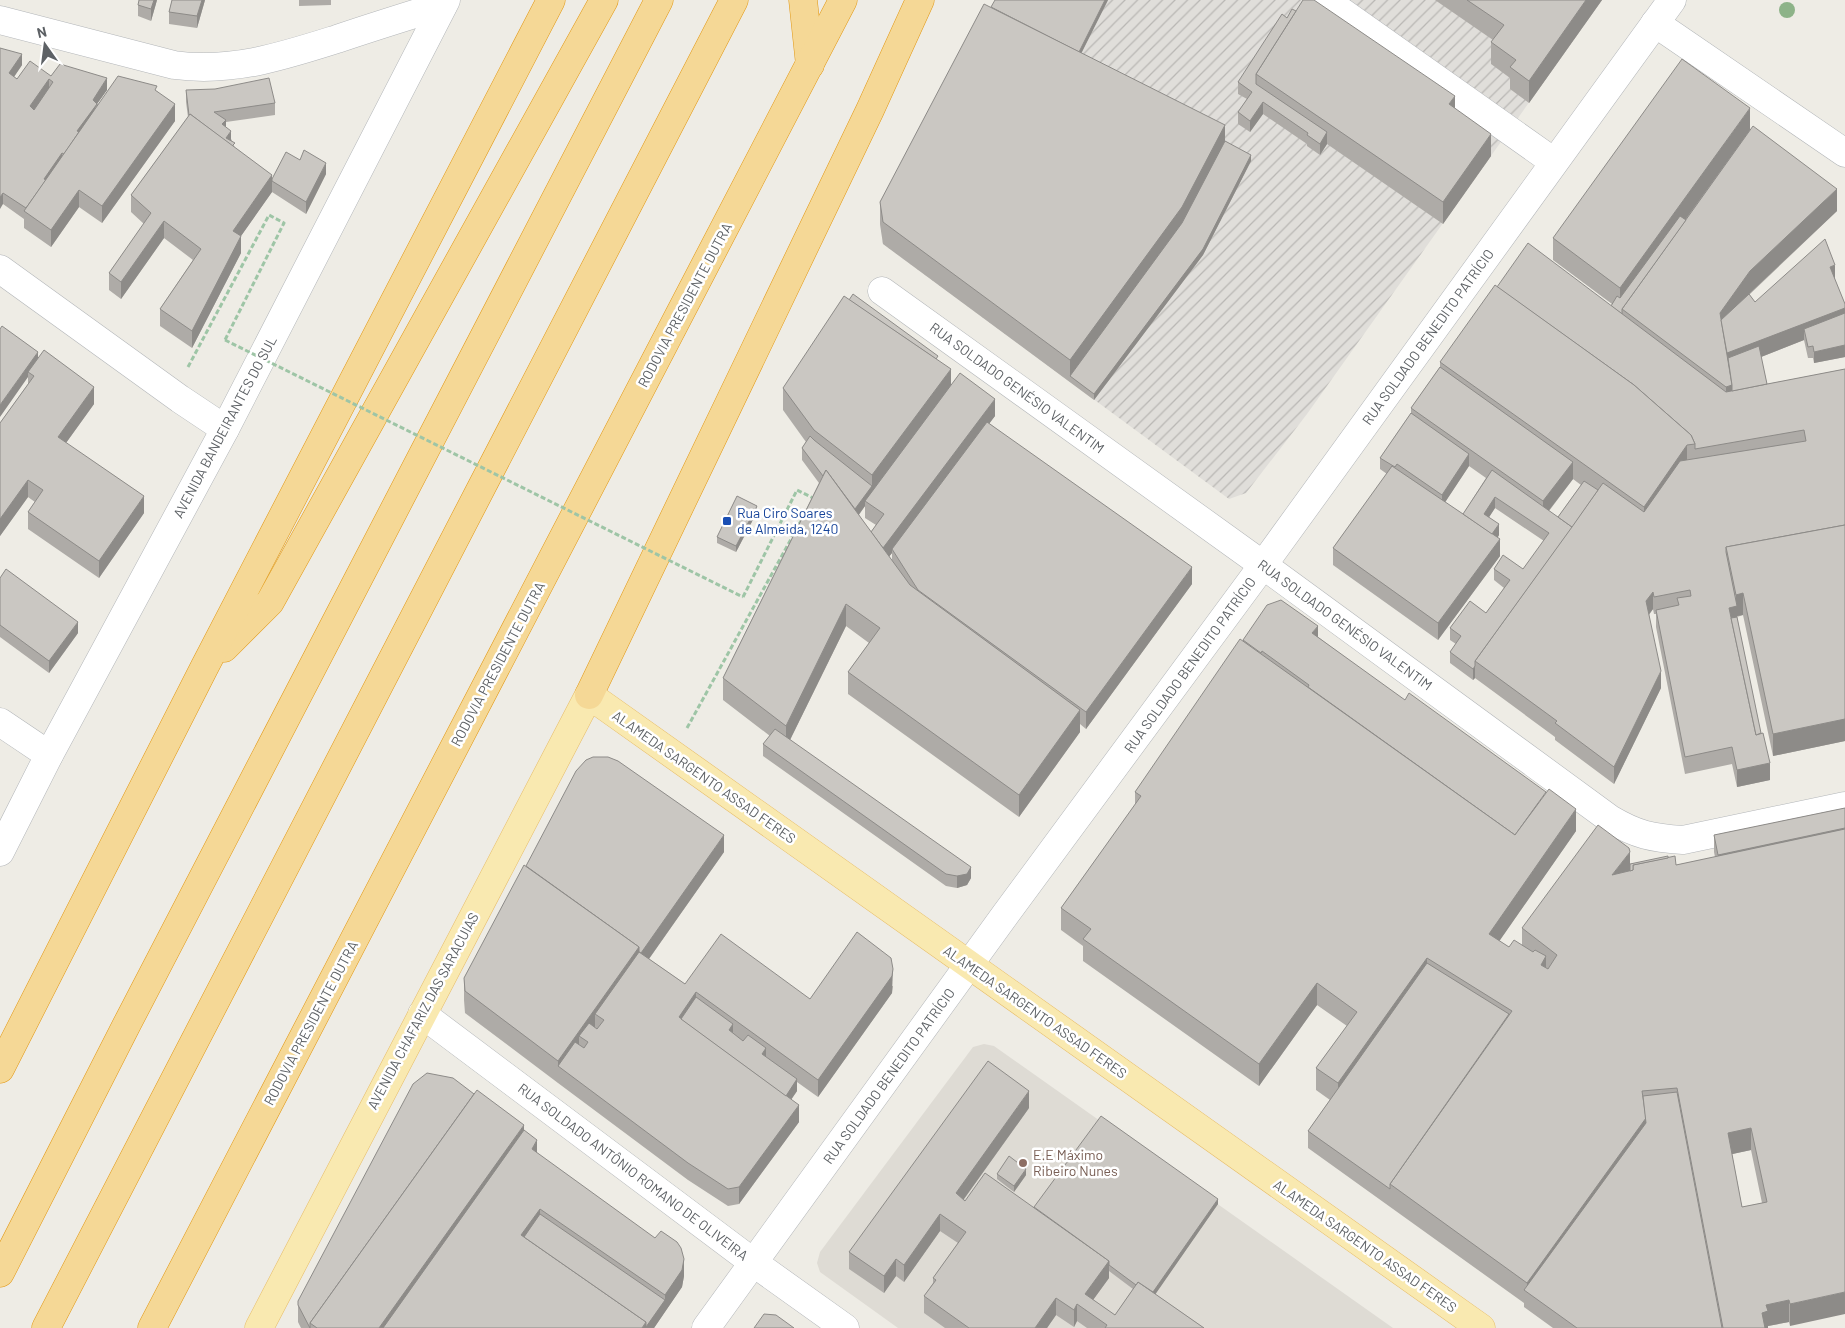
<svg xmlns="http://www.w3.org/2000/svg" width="1845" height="1328" font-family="Barlow,sans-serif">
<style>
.industrial{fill:url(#industrial-furrows)}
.education{fill:#dedbd4}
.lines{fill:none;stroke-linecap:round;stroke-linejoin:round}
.minor-casing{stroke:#b3b6b9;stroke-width:29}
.major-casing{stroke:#e7bc66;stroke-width:29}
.highway-casing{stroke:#e29711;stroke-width:29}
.path{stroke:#9ec5a6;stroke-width:3;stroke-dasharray:5 2.5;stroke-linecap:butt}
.minor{stroke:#fff;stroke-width:28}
.major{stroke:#f9e9b0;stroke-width:28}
.highway{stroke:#f5d896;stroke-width:28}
.path-bridge{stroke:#9ec5a6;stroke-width:3;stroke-dasharray:5 2.5;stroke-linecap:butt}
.tree{fill:#8db388}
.wall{fill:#aeaba7;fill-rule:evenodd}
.shaded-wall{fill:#8d8b88}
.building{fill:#cac7c2;stroke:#8d8b88;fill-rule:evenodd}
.transit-dot{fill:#1a4fb4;stroke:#fff;stroke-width:2}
.education-dot{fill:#8d6e63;stroke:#fff;stroke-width:2}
.labels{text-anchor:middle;stroke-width:5;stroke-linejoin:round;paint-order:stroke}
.street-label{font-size:14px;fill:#5d6165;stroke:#fff}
.transit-label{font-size:14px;fill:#164399;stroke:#fff;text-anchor:start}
.education-label{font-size:14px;fill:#785e54;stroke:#fff;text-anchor:start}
</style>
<defs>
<pattern id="industrial-furrows" width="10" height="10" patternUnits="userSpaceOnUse" patternTransform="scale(1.25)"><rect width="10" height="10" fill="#e0deda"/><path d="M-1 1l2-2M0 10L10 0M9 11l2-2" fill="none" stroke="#b9b7b4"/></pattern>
</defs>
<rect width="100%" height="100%" fill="#eeece5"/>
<path class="industrial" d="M998 0H1602L1307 414 1246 493 1229 499 883 244 880 224Z"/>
<path class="education" d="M984 1044 994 1046 1393 1328H898L820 1272 817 1263 820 1252 973 1047Z"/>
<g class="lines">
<defs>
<g id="minor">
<path d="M1325 0 1554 162"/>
<path d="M0 20 174 65C232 73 283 56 337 39 372 27 408 16 443 5"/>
<path d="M1655 23 1845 153"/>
<path d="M0 269 180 399 225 429"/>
<path d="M882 291 1263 565 1610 819C1637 835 1652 838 1683 840L1845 806"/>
<path d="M0 722 49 755"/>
<path d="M0 852 49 755 225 429 446 0"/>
<path d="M422 1014 754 1263 845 1328"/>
<path d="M706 1328 1005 915 1263 565 1672 0"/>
</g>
<path id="major" d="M259 1328 589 695 1481 1328"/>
<g id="highway">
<path d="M803 0 810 65"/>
<path d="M224 648 270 602 604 0"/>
<path d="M589 695 870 110 920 0"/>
<path d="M0 1069 204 668 551 0"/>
<path d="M0 1273 128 1022 659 0"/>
<path d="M46 1328 734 0"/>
<path d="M152 1328 843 0"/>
</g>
</defs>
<use href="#minor" class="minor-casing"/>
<use href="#major" class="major-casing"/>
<use href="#highway" class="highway-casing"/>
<g class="path">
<path d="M188 367 269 215 284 223 225 340"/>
<path d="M743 597 797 490 813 498 812 500"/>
<path d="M687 728 801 521"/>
</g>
<use href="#minor" class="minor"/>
<use href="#major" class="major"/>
<use href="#highway" class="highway"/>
<path class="path-bridge" d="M225 340 743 597"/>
</g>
<circle class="tree" cx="1787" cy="10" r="8"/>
<g class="wall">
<path d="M157 0 151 21 138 16V5Z"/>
<path d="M172 0H205L197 28 169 24V12Z"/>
<path d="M299 0H331V5L299 6Z"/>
<path d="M1108 0 1081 53 1225 141 1251 161 1203 255 1094 400 883 244 880 224V202L991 7Z"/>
<path d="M1435 0H1602L1529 103 1510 89V78L1491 64V42L1493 40Z"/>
<path d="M1287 18 1455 108 1491 156 1443 224 1327 144 1320 155 1307 146V144L1263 114 1250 132 1238 124V112L1247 99 1238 94V82Z"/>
<path d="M0 48 22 65 14 77 17 79 51 76 107 90 97 104 157 91 175 121 102 223 79 207 51 247 24 228V219L3 204Z"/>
<path d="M186 90 275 103V115L226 122V127L235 148 272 179 300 160 326 174 306 214 272 192 241 236V253L192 348 160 326V309L193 260 164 238 121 299 109 290V273L144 224 131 212V195L188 117 186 102Z"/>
<path d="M1750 129 1837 211 1749 295 1755 302 1835 280 1845 304V357L1814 363 1813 358H1808L1804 340 1761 357 1767 384 1845 369V741L1773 756 1743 615 1737 617 1770 780 1737 787 1732 764 1685 774 1656 627V614H1654L1653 609 1649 615 1661 688 1614 784 1555 740V737L1475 678 1473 680 1450 663V652L1456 644 1450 640V628L1486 613 1504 588 1494 580V569H1523L1544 541 1495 508 1489 517 1499 535 1498 537 1500 556 1438 640 1333 565V548L1387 474 1380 469V458L1411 413V408L1440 367V362L1497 287 1611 306 1612 304 1553 260V238ZM1469 466 1486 478 1463 514 1445 502ZM1573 479 1581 485 1558 517 1549 511Z"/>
<path d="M0 329 38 358 94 404 66 443 144 513 99 578 28 529V512L35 502 28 497 0 536V423L28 384V377Z"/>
<path d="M938 360 951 386 995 416 989 423 1192 584 1086 729 1080 724V732L1019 817 848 694V672L869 643 846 626 790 740 971 878 967 885 957 888 946 886 763 756V744L770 736 723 700V678L819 483 802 460V448L806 442 783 410V388ZM865 506V518L876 525 871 532 859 515ZM892 553V560L889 556Z"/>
<path d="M757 512 736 552 717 543V537Z"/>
<path d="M0 578 78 633 49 673 0 637Z"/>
<path d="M1318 637 1576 831 1499 941 1509 947 1522 945V928L1630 864 1668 858 1676 865 1715 857 1714 852V835L1845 808 1790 1326 1789 1322 1768 1326V1328H1553L1524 1307V1303L1308 1148V1131L1330 1100 1316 1090V1068L1347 1026 1317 1005 1259 1086 1083 961V946L1061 930V908L1135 805V792L1243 640ZM1751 1150 1762 1203 1742 1207 1732 1154Z"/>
<path d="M724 852 649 959 685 984 810 999 893 986 892 993 818 1097 797 1082V1091L791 1100 799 1122 739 1204 728 1206 688 1180 558 1083 465 1013 464 1000V978L526 866Z"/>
<path d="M1029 1108 964 1199 965 1201 1034 1207 1218 1204 1155 1294 1204 1328H1087L1077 1321 1074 1327 1056 1315 1047 1328H945L924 1313V1296L933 1283V1278L958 1243 940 1231 904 1282 896 1276 884 1293 849 1269V1252ZM1109 1271 1133 1289 1115 1315 1093 1300 1109 1278Z"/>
<path d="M524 1130 537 1153 684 1276 682 1287 654 1328H301L298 1322V1301Z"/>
<path d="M997 1174 1026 1175 1014 1192 997 1179Z"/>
</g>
<g class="shaded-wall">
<path d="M154 0H157L151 21V9Z"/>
<path d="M202 0H205L197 28V16Z"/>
<path d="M1105 0H1108L1073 70V64Z"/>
<path d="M1586 0H1602L1529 103V81Z"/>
<path d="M22 54V65L9 84V73Z"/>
<path d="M107 78V90L97 104 82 136 77 131 93 100Z"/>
<path d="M49 79V91L30 118V106Z"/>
<path d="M1455 96V118L1449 104Z"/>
<path d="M1263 102V114L1250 132V121Z"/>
<path d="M175 104V121L102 223V206Z"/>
<path d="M1750 108V130L1620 310V288Z"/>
<path d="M226 120V132L222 124Z"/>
<path d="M1225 125V147L1182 229 1070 376V360Z"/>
<path d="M231 131V143L226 138Z"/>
<path d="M1327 132V144L1320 155V144Z"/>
<path d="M1491 134V156L1443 224V202Z"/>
<path d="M62 153V164L48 184 44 179Z"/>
<path d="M1251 155V161L1203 255 1094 400V394Z"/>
<path d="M326 163V174L306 214V202Z"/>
<path d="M272 175V192L241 236V253L192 348V331L233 231Z"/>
<path d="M1837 189V211L1750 293 1722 332 1720 313 1750 271Z"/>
<path d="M79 190V207L51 247V230Z"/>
<path d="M3 193V204L0 209V197Z"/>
<path d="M164 221V238L121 299V282Z"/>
<path d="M1835 265V282L1830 267Z"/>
<path d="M1845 308V325L1804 329V340L1728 370 1726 353Z"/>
<path d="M1845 345V357L1814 363V352Z"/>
<path d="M38 352V363L28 372V377L0 417V405Z"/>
<path d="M951 369V391L865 501V506L851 525V514L872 486V475Z"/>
<path d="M1732 385V407L1726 409V387Z"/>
<path d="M94 387V404L58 454V437Z"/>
<path d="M995 399V416L894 551 892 549V553L881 567V550Z"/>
<path d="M1687 445V467L1644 529V507Z"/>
<path d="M1469 454V466L1442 507V495Z"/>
<path d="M1573 462V479L1543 518V501Z"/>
<path d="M28 480V497L0 536V519Z"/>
<path d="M144 496V513L99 578V561Z"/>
<path d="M1495 497V508L1484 525V514Z"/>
<path d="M757 506V512L736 552V546Z"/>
<path d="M1499 524V535L1492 546V534Z"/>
<path d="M1500 539V556L1438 640V623Z"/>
<path d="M1192 567V584L1086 729V712Z"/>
<path d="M1653 592V609L1646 618V601Z"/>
<path d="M1743 593V615L1737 616V623L1730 624 1729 608 1736 606V595Z"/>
<path d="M846 604V626L786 748V726Z"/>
<path d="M78 622V633L49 673V661Z"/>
<path d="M1318 626V643L1312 633Z"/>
<path d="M1475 666V678L1473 680V669Z"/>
<path d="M1661 671V688L1614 784V767Z"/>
<path d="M1080 710V732L1019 817V795Z"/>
<path d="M1845 719V741L1773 756V734Z"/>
<path d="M1770 763V780L1737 787V770Z"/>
<path d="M1576 809V831L1489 956V934Z"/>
<path d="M1845 828V845L1718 872V855Z"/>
<path d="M724 835V852L641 970V953Z"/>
<path d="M1630 852V874L1612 875Z"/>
<path d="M971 867V878L967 885 957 888V876Z"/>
<path d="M639 947V969L595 1014V1030L579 1036V1053L558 1066V1061Z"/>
<path d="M1546 956V978L1541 965Z"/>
<path d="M1427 958V980L1338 1105V1083Z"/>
<path d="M893 969 892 993 818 1097V1080Z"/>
<path d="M1317 983V1005L1259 1086V1064Z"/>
<path d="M696 992V1009L679 1022V1017Z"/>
<path d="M733 1024V1036L729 1030Z"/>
<path d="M766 1048V1059L762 1054Z"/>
<path d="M797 1079V1091L783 1111V1099Z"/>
<path d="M1029 1091V1108L956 1210V1193Z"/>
<path d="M799 1105V1122L739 1204V1187Z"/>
<path d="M1646 1118V1140L1527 1292V1283Z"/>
<path d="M524 1125V1147L395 1328H379Z"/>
<path d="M1751 1128V1150L1728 1155V1133Z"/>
<path d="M537 1140V1157L532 1149Z"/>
<path d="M1026 1169V1175L1014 1192V1186Z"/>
<path d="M1218 1199V1204L1150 1302V1296Z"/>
<path d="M540 1209V1226L521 1241V1235Z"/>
<path d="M940 1214V1231L904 1282V1265Z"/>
<path d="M684 1259V1276L682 1287 654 1328H642L665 1300V1295Z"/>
<path d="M896 1259V1276L884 1293V1276Z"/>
<path d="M1109 1261V1278L1085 1311V1294Z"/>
<path d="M1845 1292V1314L1790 1326V1304Z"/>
<path d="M1056 1298V1315L1047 1328H1035Z"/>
<path d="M1789 1300V1322L1768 1326V1328H1762V1313L1766 1305Z"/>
<path d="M1077 1304V1321L1074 1327V1310Z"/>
</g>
<g class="building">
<path d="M139 0H154L151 9 138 5Z"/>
<path d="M172 0H202L197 16 169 12Z"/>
<path d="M995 0H1105L1079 52 991 7Z"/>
<path d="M1303 0H1314L1455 96 1449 104 1491 134 1443 202 1256 74Z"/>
<path d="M1467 0H1586L1529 81 1510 67 1516 60 1491 42 1504 25Z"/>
<path d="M984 4 1225 125 1182 207 1070 360 883 222 880 202Z"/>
<path d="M1292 9 1296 11 1256 74V84L1327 132 1320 144 1307 135 1308 133 1263 102 1250 121 1238 112 1252 92 1238 82 1282 14 1287 18Z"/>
<path d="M0 48 22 54 9 73 17 79 30 61 51 76 60 64 107 78 93 100 97 104 77 131 79 132 64 154 62 153 44 179 46 180 26 208 3 193 0 197ZM49 79 53 82 34 110 30 106Z"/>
<path d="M1682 59 1750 108 1620 288 1553 238Z"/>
<path d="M118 76 157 86 155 90 175 104 102 206 79 190 51 230 24 211Z"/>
<path d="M269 78 275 103 214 112 226 120 222 124 231 131 226 138 235 143 232 146 190 114 189 115 186 90 215 89Z"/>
<path d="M190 114 272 175 233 231 241 236 192 331 160 309 201 249 164 221 121 282 109 273 151 213 131 195Z"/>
<path d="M1753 126 1837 189 1750 271 1720 313 1732 385 1726 387 1622 309Z"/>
<path d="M1225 141 1251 155 1203 249 1094 394 1070 376 1182 223Z"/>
<path d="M304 150 326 163 306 202 272 181V179L286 152 300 160Z"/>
<path d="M1680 216 1686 220 1622 309V314L1611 306 1617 296 1620 298Z"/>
<path d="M1825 239 1835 265 1830 267 1845 304V308L1727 353 1721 320 1749 294 1755 302Z"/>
<path d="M1528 243 1726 392 1845 369V525L1726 547V552L1737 606 1729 608 1756 735 1763 733 1770 763 1737 770 1732 747 1685 757 1656 610 1679 605 1677 598 1691 596 1690 590 1654 597 1653 592 1646 601 1661 671 1614 767 1555 723 1557 721 1475 661 1603 483 1644 512 1680 461 1806 441 1804 430 1695 449V444L1691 435 1634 385 1497 287Z"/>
<path d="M1495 285 1634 385 1691 435 1695 444 1687 445 1644 507 1440 362Z"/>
<path d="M853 294 938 356 936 359 849 300Z"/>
<path d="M844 296 951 369 872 475 814 430 783 388Z"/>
<path d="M1845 313V345L1814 352 1813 346 1808 347 1804 329Z"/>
<path d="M2 326 38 352 0 405V329Z"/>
<path d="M1759 346 1767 384 1732 391V385L1728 358Z"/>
<path d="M44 350 94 387 58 437 144 496 99 561 28 512 43 490 28 480 0 519V423L34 376 28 372Z"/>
<path d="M1440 367 1573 462 1543 501 1411 408Z"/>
<path d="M960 373 995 399 883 548 871 532 884 514 865 501Z"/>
<path d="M1411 413 1469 454 1442 495 1397 464 1395 467 1380 458Z"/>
<path d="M987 422 1192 567 1086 712 918 590 892 549Z"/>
<path d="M810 436 814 440 872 486 855 509 826 470 823 476 802 448Z"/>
<path d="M1392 466 1500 539 1438 623 1333 548Z"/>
<path d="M826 470 910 585 1080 710 1019 795 848 672 880 628 846 604 786 726 723 678Z"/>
<path d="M1492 470 1572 527 1475 661V666L1473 669 1450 652 1461 636 1450 628 1470 601 1486 613 1510 580 1494 569 1503 555 1523 569 1549 533 1495 497 1484 514 1499 524 1492 534 1463 514Z"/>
<path d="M1584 481 1598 490 1572 527 1558 517Z"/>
<path d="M737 496 757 506 736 546 717 537Z"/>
<path d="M1845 525V719L1773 734 1743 593 1736 595 1726 547Z"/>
<path d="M6 569 78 622 49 661 0 625V578Z"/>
<path d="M1281 600 1318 626 1312 633 1405 700 1409 693 1546 792 1515 835 1308 687 1309 685 1262 651 1261 653 1243 640 1267 605Z"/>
<path d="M1737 617 1761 733 1756 735 1731 618Z"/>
<path d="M1240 639 1515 835 1549 789 1576 809 1489 934 1509 947 1514 940 1533 952 1535 950 1546 956 1541 965 1548 969 1557 955 1522 928 1598 825 1629 848 1630 852 1612 875 1633 870V865L1675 856 1676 865 1845 829V1292L1790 1304 1789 1300 1766 1305 1768 1311 1762 1313 1765 1328H1723L1677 1088 1642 1091 1646 1118 1527 1283 1390 1184 1512 1011 1427 958 1338 1083 1316 1068 1357 1012 1317 983 1259 1064 1083 939 1091 929 1061 908 1141 796 1135 792ZM1751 1128 1767 1202 1742 1207 1728 1133Z"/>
<path d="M775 729 971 867 967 874 957 876 946 874 763 744Z"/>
<path d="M593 757H608L618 761 724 835 641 953 639 952V947L526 866 576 771 586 760Z"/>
<path d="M1845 808V828L1718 855 1714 835Z"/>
<path d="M1668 856V858L1633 865V870L1630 871V864Z"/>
<path d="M524 865 639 947 558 1061 465 991 464 978Z"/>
<path d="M857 932 891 958 893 969 892 976 818 1080 696 992 679 1017 799 1105 739 1187 728 1189 688 1163 558 1066 575 1042 584 1048 588 1042 579 1036 589 1023 597 1029 604 1020 595 1014 639 952 685 984 721 934 810 999Z"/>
<path d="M1427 963 1509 1014 1390 1184V1189L1308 1131Z"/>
<path d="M696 997 733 1024 729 1030 743 1041 748 1035 766 1048 762 1054 797 1079 786 1096 681 1019Z"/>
<path d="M988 1061 1029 1091 956 1193 965 1201 985 1173 1109 1261 1085 1294 1115 1315 1138 1282 1204 1328H1105L1107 1325 1077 1304 1074 1310 1056 1298 1035 1328H969L924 1296 936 1280 933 1278 966 1232 940 1214 904 1265 896 1259 884 1276 849 1252Z"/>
<path d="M427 1073 453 1078 474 1094 310 1323V1328L298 1305V1301L413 1084Z"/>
<path d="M477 1090 524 1125 379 1328H317L310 1323Z"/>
<path d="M1677 1092 1722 1328H1577L1524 1290 1646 1123 1643 1096Z"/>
<path d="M1101 1116 1218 1199 1153 1292 1138 1282 1136 1285 1109 1265V1261L1034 1207Z"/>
<path d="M524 1130 537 1140 532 1149 655 1238 661 1231 677 1242 681 1248 684 1259 682 1270 665 1295 540 1209 521 1235 646 1322 642 1328H383Z"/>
<path d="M1009 1156 1026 1169 1014 1186 997 1174Z"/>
<path d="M540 1214 665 1300 646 1327V1322L524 1237Z"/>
<path d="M764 1314 776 1315 794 1328H754Z"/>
</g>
<rect class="transit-dot" x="722" y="516" width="10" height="10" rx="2.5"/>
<circle class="education-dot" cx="1023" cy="1163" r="5"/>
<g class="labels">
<g class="street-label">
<text transform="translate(685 305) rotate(-62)" y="5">RODOVIA PRESIDENTE DUTRA</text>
<text transform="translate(1428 337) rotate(-54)" y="5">RUA SOLDADO BENEDITO PATRÍCIO</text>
<text transform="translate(1017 388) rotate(36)" y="5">RUA SOLDADO GENÉSIO VALENTIM</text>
<text transform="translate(225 427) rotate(-62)" y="5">AVENIDA BANDEIRANTES DO SUL</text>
<text transform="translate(1345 625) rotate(36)" y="5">RUA SOLDADO GENÉSIO VALENTIM</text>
<text transform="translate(498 664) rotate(-62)" y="5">RODOVIA PRESIDENTE DUTRA</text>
<text transform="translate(1190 665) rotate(-54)" y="5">RUA SOLDADO BENEDITO PATRÍCIO</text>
<text transform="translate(704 777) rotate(35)" y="5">ALAMEDA SARGENTO ASSAD FERES</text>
<text transform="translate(423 1011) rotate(-62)" y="5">AVENIDA CHAFARIZ DAS SARACUIAS</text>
<text transform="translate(1035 1012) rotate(35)" y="5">ALAMEDA SARGENTO ASSAD FERES</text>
<text transform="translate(311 1023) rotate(-62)" y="5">RODOVIA PRESIDENTE DUTRA</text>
<text transform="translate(889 1076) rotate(-54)" y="5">RUA SOLDADO BENEDITO PATRÍCIO</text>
<text transform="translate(633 1172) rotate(37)" y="5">RUA SOLDADO ANTÔNIO ROMANO DE OLIVEIRA</text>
<text transform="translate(1365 1246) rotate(35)" y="5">ALAMEDA SARGENTO ASSAD FERES</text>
</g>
<g class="transit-label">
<text x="737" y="518">Rua Ciro Soares<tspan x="737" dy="16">de Almeida, 1240</tspan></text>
</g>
<g class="education-label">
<text x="1033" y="1160">E.E Máximo<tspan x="1033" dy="16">Ribeiro Nunes</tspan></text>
</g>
</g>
<g transform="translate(45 45) rotate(346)" stroke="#ffffff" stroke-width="4" paint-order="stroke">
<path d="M0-4L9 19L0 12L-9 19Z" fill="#5d6165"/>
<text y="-8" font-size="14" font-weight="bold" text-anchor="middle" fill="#5d6165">N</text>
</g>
</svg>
